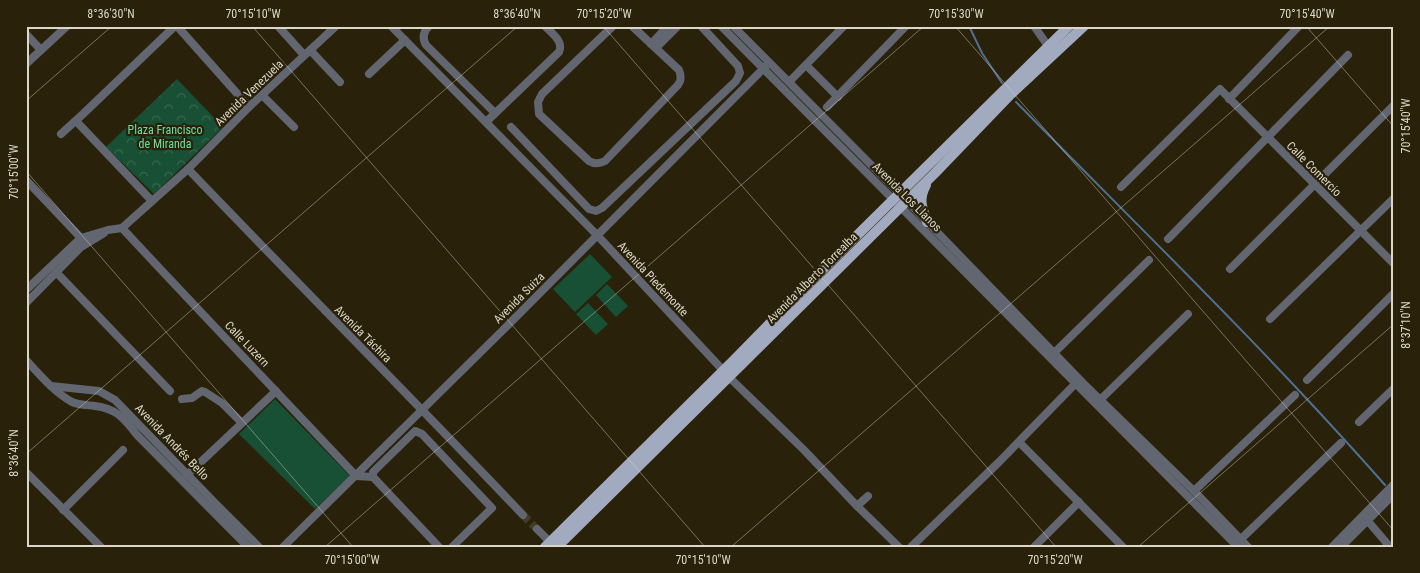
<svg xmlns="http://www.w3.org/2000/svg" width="1420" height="573" font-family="'Roboto Condensed',sans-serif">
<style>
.green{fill:#175034}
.forest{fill:url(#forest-crowns)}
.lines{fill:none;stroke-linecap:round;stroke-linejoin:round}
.stream{stroke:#4f7092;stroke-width:2}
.minor-tunnel{stroke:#443c26;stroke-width:8;stroke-dasharray:8 4;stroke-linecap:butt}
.minor{stroke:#626670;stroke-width:8}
.major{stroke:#a2aac0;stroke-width:10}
.ticks{fill:none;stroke:#dcd7c9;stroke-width:1;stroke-opacity:0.45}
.labels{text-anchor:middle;stroke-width:4.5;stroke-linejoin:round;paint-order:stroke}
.street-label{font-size:12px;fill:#dcd7c9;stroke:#292109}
.park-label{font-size:12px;fill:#6ddea1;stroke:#292109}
.neatline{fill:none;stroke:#dcd7c9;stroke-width:2}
.ticks-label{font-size:12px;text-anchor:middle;fill:#dcd7c9}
</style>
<defs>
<pattern id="forest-crowns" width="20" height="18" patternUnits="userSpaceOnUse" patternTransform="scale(1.25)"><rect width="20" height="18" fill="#175034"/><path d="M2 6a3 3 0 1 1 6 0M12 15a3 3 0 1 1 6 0" fill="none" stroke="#386850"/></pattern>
</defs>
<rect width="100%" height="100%" fill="#292109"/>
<g class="green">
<path d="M590 254 612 277 575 312 553 289Z"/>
<path d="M607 284 628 306 616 317 596 295Z"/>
<path d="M588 303 608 324 596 335 576 314Z"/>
<path d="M275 399 350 476 315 509 239 434Z"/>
</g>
<path class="forest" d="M177 79 223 127 154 194 106 147Z"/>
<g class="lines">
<g class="stream">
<path d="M969 26 982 53 1002 83"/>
<path d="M1016 102C1140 228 1268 352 1385 485"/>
</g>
<path class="minor-tunnel" d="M523 515 537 529"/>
<g class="minor">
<path d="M177 26 249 107"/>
<path d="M278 26 304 55"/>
<path d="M391 26 597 235 733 381 804 450 857 506 899 547"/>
<path d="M429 26C423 32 422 38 426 45L495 113"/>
<path d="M613 26 542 94 538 102 539 114 589 161C594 164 599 164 605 161L678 85C682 80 681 75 679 70L632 26"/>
<path d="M721 26 1238 547"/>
<path d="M733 26 907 201 1083 383 1194 491 1248 547"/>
<path d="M1034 26 1048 46"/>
<path d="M26 34 41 50"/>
<path d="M651 44 668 26"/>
<path d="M656 48 678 26"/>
<path d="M310 50 340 82"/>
<path d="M26 64 67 26"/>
<path d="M806 65 838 97"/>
<path d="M369 74 405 40"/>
<path d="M789 82 844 26"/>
<path d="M263 96 294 127"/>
<path d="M1229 99 1299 26"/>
<path d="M827 107 906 26"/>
<path d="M76 121 152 201"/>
<path d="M486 122 559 52C564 41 552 34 545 26"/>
<path d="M511 127 589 209 596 211 602 208 736 81 740 73 738 66 701 26"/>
<path d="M61 134 83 114 175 26"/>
<path d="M188 169C299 285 412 398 523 515"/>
<path d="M26 180 81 238"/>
<path d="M1121 187 1220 89 1394 264"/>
<path d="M122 228C199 311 278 393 356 476L373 477 439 547"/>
<path d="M1168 239 1348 55"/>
<path d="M1230 269 1394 105"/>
<path d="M56 272 170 391"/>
<path d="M26 290 81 238 108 230 122 228 188 169 249 107 336 26"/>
<path d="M26 303 81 247 104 233"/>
<path d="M1270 319 1394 198"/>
<path d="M1054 353 1149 260"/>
<path d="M26 360C40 375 54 392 72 402 79 405 87 405 95 406 118 409 124 419 138 436L248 547"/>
<path d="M1307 380 1394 293"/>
<path d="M51 386 99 391 115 400 215 503 259 547"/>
<path d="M182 399 192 398 202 391 205 392 222 403 242 423"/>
<path d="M1100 400 1188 314"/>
<path d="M1359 422 1394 388"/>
<path d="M1019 442 1123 547"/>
<path d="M26 472 101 547"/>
<path d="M187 475 276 391"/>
<path d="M373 477V472L415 431 422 434 492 508 452 547"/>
<path d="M1194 491 1295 395"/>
<path d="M857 506 868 496"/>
<path d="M63 510 123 450"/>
<path d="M1367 520 1390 547"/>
<path d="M537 529 550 542"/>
<path d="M1241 539 1341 443"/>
<path d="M283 547 502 331 767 65"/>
<path d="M911 547 999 462 1078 381"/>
<path d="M1034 547 1079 502"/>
<path d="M1332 547 1394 484"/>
<path d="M1341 547 1394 494"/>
</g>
<g class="major">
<path d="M926 185C918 200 922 207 927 222"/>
<path d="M545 547 732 362 822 270 1069 26"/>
<path d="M557 547 935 173 1010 95 1084 26"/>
</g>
</g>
<path class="ticks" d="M252 26 705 547M603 26 1056 547M955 26 1394 531M1306 26 1394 127M26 101 112 26M26 171 353 547M26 454 518 26M325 547 924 26M731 547 1330 26M1138 547 1394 324"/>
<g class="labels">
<g class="street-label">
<text transform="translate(249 93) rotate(-44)" y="4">Avenida Venezuela</text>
<text transform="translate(1314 169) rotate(45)" y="4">Calle Comercio</text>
<text transform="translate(907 197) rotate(45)" y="4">Avenida Los Llanos</text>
<text transform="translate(812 278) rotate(-45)" y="4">Avenida Alberto Torrealba</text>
<text transform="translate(653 279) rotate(47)" y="4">Avenida Piedemonte</text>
<text transform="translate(519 298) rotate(-45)" y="4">Avenida Suiza</text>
<text transform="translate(363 334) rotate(45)" y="4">Avenida Táchira</text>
<text transform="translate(247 344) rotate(46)" y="4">Calle Luzern</text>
<text transform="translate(172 442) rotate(46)" y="4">Avenida Andrés Bello</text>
</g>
<g class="park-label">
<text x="165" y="134">Plaza Francisco<tspan x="165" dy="14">de Miranda</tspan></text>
</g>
</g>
<rect width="1420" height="573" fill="none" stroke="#292109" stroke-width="55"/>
<rect x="28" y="28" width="1364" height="518" class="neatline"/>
<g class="ticks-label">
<text x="111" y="18">8°36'30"N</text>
<text x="253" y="18">70°15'10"W</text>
<text x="517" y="18">8°36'40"N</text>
<text x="604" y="18">70°15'20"W</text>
<text x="956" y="18">70°15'30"W</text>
<text x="1307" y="18">70°15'40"W</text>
<text transform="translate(1406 126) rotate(-90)" y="4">70°15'40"W</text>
<text transform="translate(14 172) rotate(-90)" y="4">70°15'00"W</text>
<text transform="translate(1406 325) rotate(-90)" y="4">8°37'10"N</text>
<text transform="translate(14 453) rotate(-90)" y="4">8°36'40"N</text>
<text x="352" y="564">70°15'00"W</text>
<text x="703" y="564">70°15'10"W</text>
<text x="1055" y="564">70°15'20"W</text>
</g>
</svg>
